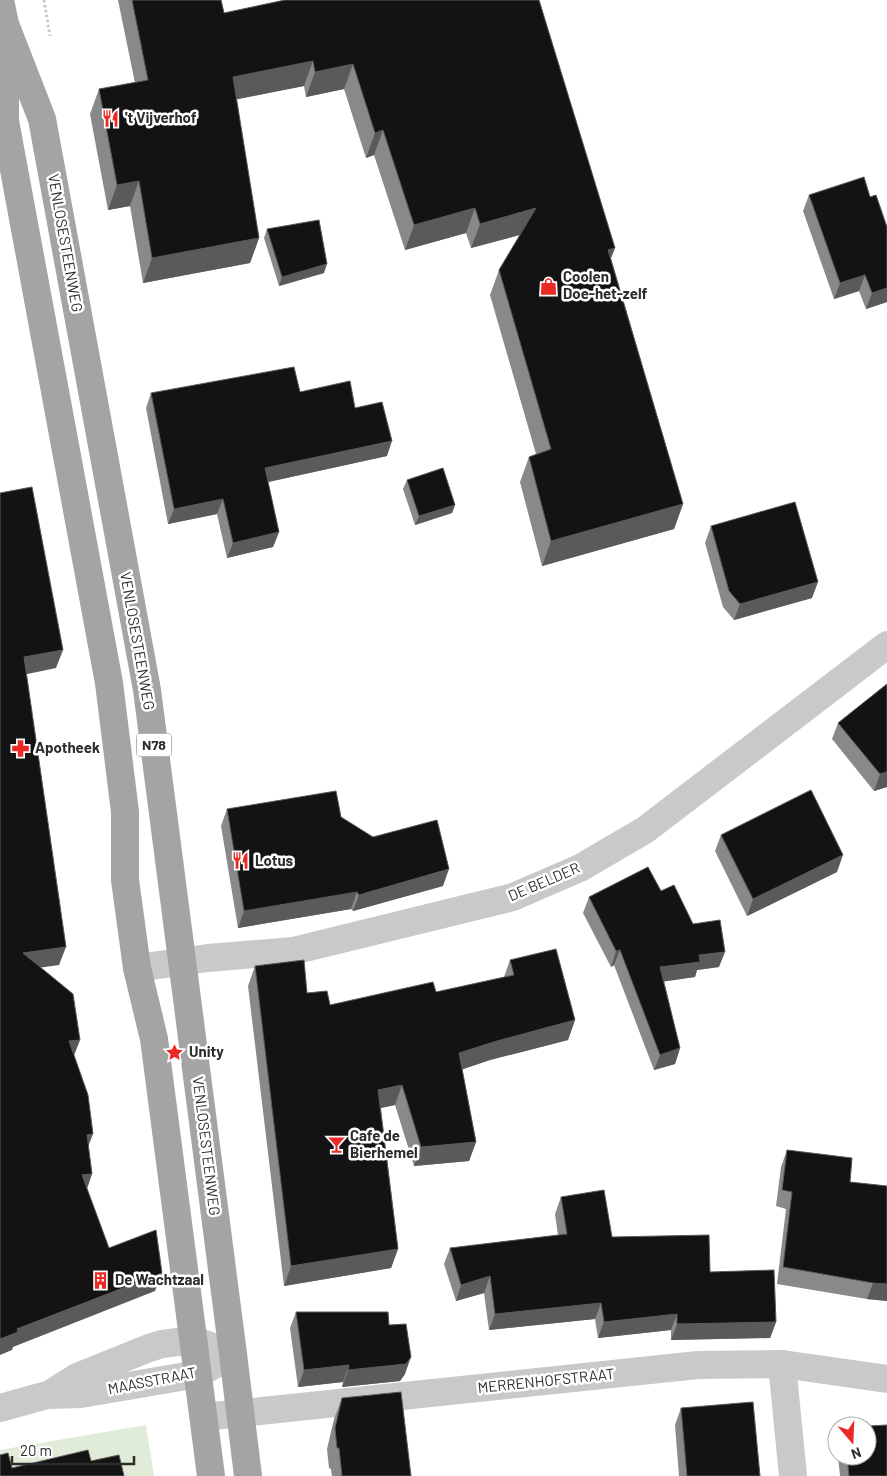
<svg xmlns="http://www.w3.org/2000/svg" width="887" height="1476" font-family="Barlow,sans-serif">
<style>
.green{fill:#e0ebd8}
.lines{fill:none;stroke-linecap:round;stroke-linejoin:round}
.path{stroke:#c9c9c9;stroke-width:3;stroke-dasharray:2.5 2.5;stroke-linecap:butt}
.minor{stroke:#c9c9c9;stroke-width:28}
.major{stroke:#a4a4a4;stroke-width:28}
.wall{fill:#898989}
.shaded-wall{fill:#5a5a5a}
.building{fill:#131313;stroke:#5a5a5a}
.labels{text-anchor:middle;stroke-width:5;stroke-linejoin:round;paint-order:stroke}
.shield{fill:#fff;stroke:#6b6b6b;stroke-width:1}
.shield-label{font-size:14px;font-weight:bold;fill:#2c2c2c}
.poi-label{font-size:15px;font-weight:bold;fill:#2c2c2c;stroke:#fff;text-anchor:start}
.street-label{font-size:15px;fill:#2c2c2c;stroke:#fff}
</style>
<rect width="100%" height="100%" fill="#fff"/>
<path class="green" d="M146 1425 154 1476H0V1450Z"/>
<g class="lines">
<path class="path" d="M44 0 50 36"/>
<g class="minor">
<path d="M137 968 208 958 293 951 513 897 580 868 645 830 887 645"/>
<path d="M782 1364 793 1476"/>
<path d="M53 1392 77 1377 149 1348 162 1344 193 1340 216 1348"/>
<path d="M0 1408 47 1395 81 1394 198 1374 233 1354"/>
<path d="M204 1417 698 1365 782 1364 887 1379"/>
</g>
<g class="major">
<path d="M0 0 5 24 42 119 147 690 233 1354 248 1476"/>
<path d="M5 41V121L109 683 125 812V880L137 968 154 1039 211 1476"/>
</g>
</g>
<g class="wall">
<path d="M118 0H221L224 13 285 0 615 248 611 258 683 504 674 529 542 566 520 482 529 457 536 454 490 295 499 270 520 235 471 248 466 233 405 250 374 155 366 158 344 89 306 97 304 86 236 99 259 238 250 263 143 283 130 206 108 210 90 114 99 89 135 83Z"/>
<path d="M809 195 887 302 866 309 859 291 834 299 803 211Z"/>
<path d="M267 229 324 273 279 286 264 238Z"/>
<path d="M300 392 355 408 387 456 268 482 279 532 273 547 227 558 217 514 168 524 146 408 151 393Z"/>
<path d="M407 480 455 505 452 513 415 525 403 489Z"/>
<path d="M711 526 812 598 734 620 723 607 705 543Z"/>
<path d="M887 684V787L874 791 832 739 838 723Z"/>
<path d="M227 809 341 817 443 886 353 911 351 909 238 928 221 826Z"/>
<path d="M721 835 837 872 747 916 715 851Z"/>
<path d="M661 891 693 924 719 967 697 970 695 977 664 981 680 1048 675 1064 654 1070 614 965 611 967 583 913 589 897Z"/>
<path d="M510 960 575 1020 568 1040 490 1060 462 1069 476 1142 469 1161 414 1166 395 1105 381 1108 398 1249 391 1268 284 1286 248 986 255 966 330 1005 436 992 504 977Z"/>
<path d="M787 1150 850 1182 887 1186V1301L867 1299 777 1284 786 1209 776 1206 781 1167Z"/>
<path d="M561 1197 612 1237 776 1322 770 1338 671 1340V1330L598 1338 595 1319 489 1330 484 1293 456 1301 444 1264 450 1248 558 1235 555 1214Z"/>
<path d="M296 1312 389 1325 405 1374 400 1381 342 1387 343 1382 298 1387 290 1328Z"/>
<path d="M342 1398 411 1476H332L331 1469 329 1468 327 1449 334 1419Z"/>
<path d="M681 1408 760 1476H679L675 1425Z"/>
<path d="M868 1426 887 1476H840L838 1456H867V1428Z"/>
</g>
<g class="shaded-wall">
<path d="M313 61 304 86 224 102 233 77Z"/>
<path d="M353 64 344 89 306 97 315 72Z"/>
<path d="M383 130 374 155 366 158 375 133Z"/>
<path d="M139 181 130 206 108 210 117 185Z"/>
<path d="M475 208 466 233 405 250 414 225Z"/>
<path d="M536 208 527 233 471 248 480 224Z"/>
<path d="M259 238 250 263 143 283 152 258Z"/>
<path d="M615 248 605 273 608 250Z"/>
<path d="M327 264 324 273 279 286 282 277Z"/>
<path d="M865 275 859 291 834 299 840 283Z"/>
<path d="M887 288V302L866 309 872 293Z"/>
<path d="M392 441 387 456 259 484 265 468Z"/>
<path d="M223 499 217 514 168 524 174 509Z"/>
<path d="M683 504 674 529 542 566 551 541Z"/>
<path d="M455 505 452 513 415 525 419 516Z"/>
<path d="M279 532 273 547 227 558 233 543Z"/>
<path d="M818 582 812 598 734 620 740 604Z"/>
<path d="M63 650 56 668 18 676 24 657Z"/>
<path d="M887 772V787L874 791 880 774Z"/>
<path d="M843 855 837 872 747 916 753 899Z"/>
<path d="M449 869 443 886 353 911 359 895Z"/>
<path d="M357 892 351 909 238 928 244 911Z"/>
<path d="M66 947 59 965 16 971 23 953Z"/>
<path d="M620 950 614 965 611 967 616 951Z"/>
<path d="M725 952 719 967 697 970 695 977 654 983 660 967 699 955Z"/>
<path d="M575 1020 568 1040 490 1060 452 1073 459 1053 497 1041Z"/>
<path d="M80 1040 73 1058 69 1041Z"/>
<path d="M680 1048 675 1064 654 1070 660 1055Z"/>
<path d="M402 1085 395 1105 371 1110 378 1090Z"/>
<path d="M93 1134 86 1152 87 1135Z"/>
<path d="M476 1142 469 1161 414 1166 421 1147Z"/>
<path d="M92 1174 86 1192 82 1175Z"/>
<path d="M398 1249 391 1268 284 1286 291 1266Z"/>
<path d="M162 1273 155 1291 13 1347 12 1350 0 1355V1339L17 1329Z"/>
<path d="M490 1276 484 1293 456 1301 461 1285Z"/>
<path d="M873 1283 887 1284V1301L867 1299Z"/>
<path d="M601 1303 595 1319 489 1330 495 1314Z"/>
<path d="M677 1314 671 1330 598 1338 604 1322Z"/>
<path d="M776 1322 770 1338 671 1340 677 1324Z"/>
<path d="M411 1357 405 1374 400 1381 342 1387 348 1370Z"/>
<path d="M349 1365 343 1382 298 1387 304 1370Z"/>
</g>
<g class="building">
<path d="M132 0H221L224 13 285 0H539L615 248 608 250 683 504 551 541 529 457 551 449 499 270 536 208 480 224 475 208 414 225 383 130 375 133 353 64 315 72 313 61 233 77 259 238 152 258 139 181 117 185 99 89 148 80Z"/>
<path d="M864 177 870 197 876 195 887 227V288L872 293 865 275 840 283 809 195Z"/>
<path d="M319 220 327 264 282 277 267 229Z"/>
<path d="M294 367 300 392 350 381 355 408 382 402 392 441 265 468 279 532 233 543 223 499 174 509 151 393Z"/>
<path d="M443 468 455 505 419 516 407 480Z"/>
<path d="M32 487 63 650 24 657 66 947 23 953 73 994 80 1040 69 1041 88 1095 93 1134 87 1135 92 1174 82 1175 109 1248 156 1230 162 1273 17 1329 18 1332 0 1339V493Z"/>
<path d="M795 502 818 582 740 604 729 591 711 526Z"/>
<path d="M887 684V772L880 774 838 723Z"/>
<path d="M811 790 843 855 753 899 721 835Z"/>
<path d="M336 791 341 817 373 837 437 820 449 869 359 895 357 892 244 911 227 809Z"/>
<path d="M648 867 661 891 674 885 693 924 720 920 725 952 699 955 700 962 660 967 680 1048 660 1055 620 950 616 951 589 897Z"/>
<path d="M556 949 575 1020 497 1041 459 1053 476 1142 421 1147 402 1085 378 1090 398 1249 291 1266 255 966 304 960 307 993 327 991 330 1005 433 982 436 992 514 975 510 960Z"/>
<path d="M787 1150 852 1158 850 1182 887 1186V1284L873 1283 783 1267 792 1192 782 1190Z"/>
<path d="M604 1190 612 1237 709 1235 710 1272 774 1270 776 1322 677 1324V1314L604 1322 601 1303 495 1314 490 1276 461 1285 450 1248 567 1234 561 1197Z"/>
<path d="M296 1312H388L389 1325 406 1324 411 1357 406 1364 348 1370 349 1365 304 1370Z"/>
<path d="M401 1392 411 1476H342L339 1448H337L335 1428 342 1398Z"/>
<path d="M753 1402 760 1476H687L681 1408Z"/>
<path d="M887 1425V1476H849L847 1456H867V1434L868 1433V1426Z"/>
<path d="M88 1450 91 1461 119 1455 124 1476H0V1455L8 1453 12 1468Z"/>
</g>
<defs>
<symbol id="restaurant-bare" viewBox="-9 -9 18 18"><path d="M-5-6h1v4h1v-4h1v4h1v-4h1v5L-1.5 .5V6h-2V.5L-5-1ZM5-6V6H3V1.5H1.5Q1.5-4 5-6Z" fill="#eb2a26" stroke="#fff" stroke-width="2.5" paint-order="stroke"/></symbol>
<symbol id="shop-bare" viewBox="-9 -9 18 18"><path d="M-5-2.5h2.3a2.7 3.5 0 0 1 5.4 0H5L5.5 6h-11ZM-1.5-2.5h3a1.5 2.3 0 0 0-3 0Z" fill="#eb2a26" stroke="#fff" stroke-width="2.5" paint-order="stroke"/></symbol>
<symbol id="pharmacy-bare" viewBox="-9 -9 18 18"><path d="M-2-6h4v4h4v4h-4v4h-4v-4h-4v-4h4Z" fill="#eb2a26" stroke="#fff" stroke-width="2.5" paint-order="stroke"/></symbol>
<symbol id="sight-bare" viewBox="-9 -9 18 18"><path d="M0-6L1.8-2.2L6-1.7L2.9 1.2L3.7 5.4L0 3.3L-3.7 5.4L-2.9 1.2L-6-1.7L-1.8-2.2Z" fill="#eb2a26" stroke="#fff" stroke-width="2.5" paint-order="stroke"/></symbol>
<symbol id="bar-bare" viewBox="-9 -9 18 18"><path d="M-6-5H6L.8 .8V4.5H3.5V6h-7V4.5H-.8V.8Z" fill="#eb2a26" stroke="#fff" stroke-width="2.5" paint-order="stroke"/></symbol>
<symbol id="building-bare" viewBox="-9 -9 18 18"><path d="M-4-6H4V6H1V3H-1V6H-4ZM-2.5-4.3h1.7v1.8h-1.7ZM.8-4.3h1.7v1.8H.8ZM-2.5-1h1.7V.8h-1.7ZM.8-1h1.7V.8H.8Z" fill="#eb2a26" stroke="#fff" stroke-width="2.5" paint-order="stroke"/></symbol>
</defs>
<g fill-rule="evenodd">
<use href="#restaurant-bare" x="98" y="106" width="25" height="25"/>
<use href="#shop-bare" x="536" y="274" width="25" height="25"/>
<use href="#pharmacy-bare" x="8" y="736" width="25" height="25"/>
<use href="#restaurant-bare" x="228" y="848" width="25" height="25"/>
<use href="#sight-bare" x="162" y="1040" width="25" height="25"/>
<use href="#bar-bare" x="324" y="1132" width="25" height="25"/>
<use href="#building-bare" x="88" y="1268" width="25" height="25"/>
</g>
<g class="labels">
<rect class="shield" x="136.5" y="733.5" width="35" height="23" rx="4"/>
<g class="shield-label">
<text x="154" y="750">N78</text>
</g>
<g class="poi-label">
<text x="125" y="123">'t Vijverhof</text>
<text x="563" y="282">Coolen<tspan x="563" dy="17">Doe-het-zelf</tspan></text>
<text x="35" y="753">Apotheek</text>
<text x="255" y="866">Lotus</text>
<text x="189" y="1057">Unity</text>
<text x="350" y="1141">Cafe de<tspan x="350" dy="17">Bierhemel</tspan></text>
<text x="115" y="1285">De Wachtzaal</text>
</g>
<g class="street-label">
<text transform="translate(65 243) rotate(80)" y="5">VENLOSESTEENWEG</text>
<text transform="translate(137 641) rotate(80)" y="5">VENLOSESTEENWEG</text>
<text transform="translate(544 882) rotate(-23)" y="5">DE BELDER</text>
<text transform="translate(206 1146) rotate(83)" y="5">VENLOSESTEENWEG</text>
<text transform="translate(152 1381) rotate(-11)" y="5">MAASSTRAAT</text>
<text transform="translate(546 1381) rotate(-6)" y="5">MERRENHOFSTRAAT</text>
</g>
</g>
<g transform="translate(852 1441) rotate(161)"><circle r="24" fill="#ffffff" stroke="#ababab"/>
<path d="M0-4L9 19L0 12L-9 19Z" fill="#eb2a26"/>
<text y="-8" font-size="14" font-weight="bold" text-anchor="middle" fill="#2c2c2c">N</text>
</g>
<path d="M12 1456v8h122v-8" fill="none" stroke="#2c2c2c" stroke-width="2.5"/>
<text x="20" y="1456" font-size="15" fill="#2c2c2c" stroke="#ffffff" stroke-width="4" paint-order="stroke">20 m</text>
</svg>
